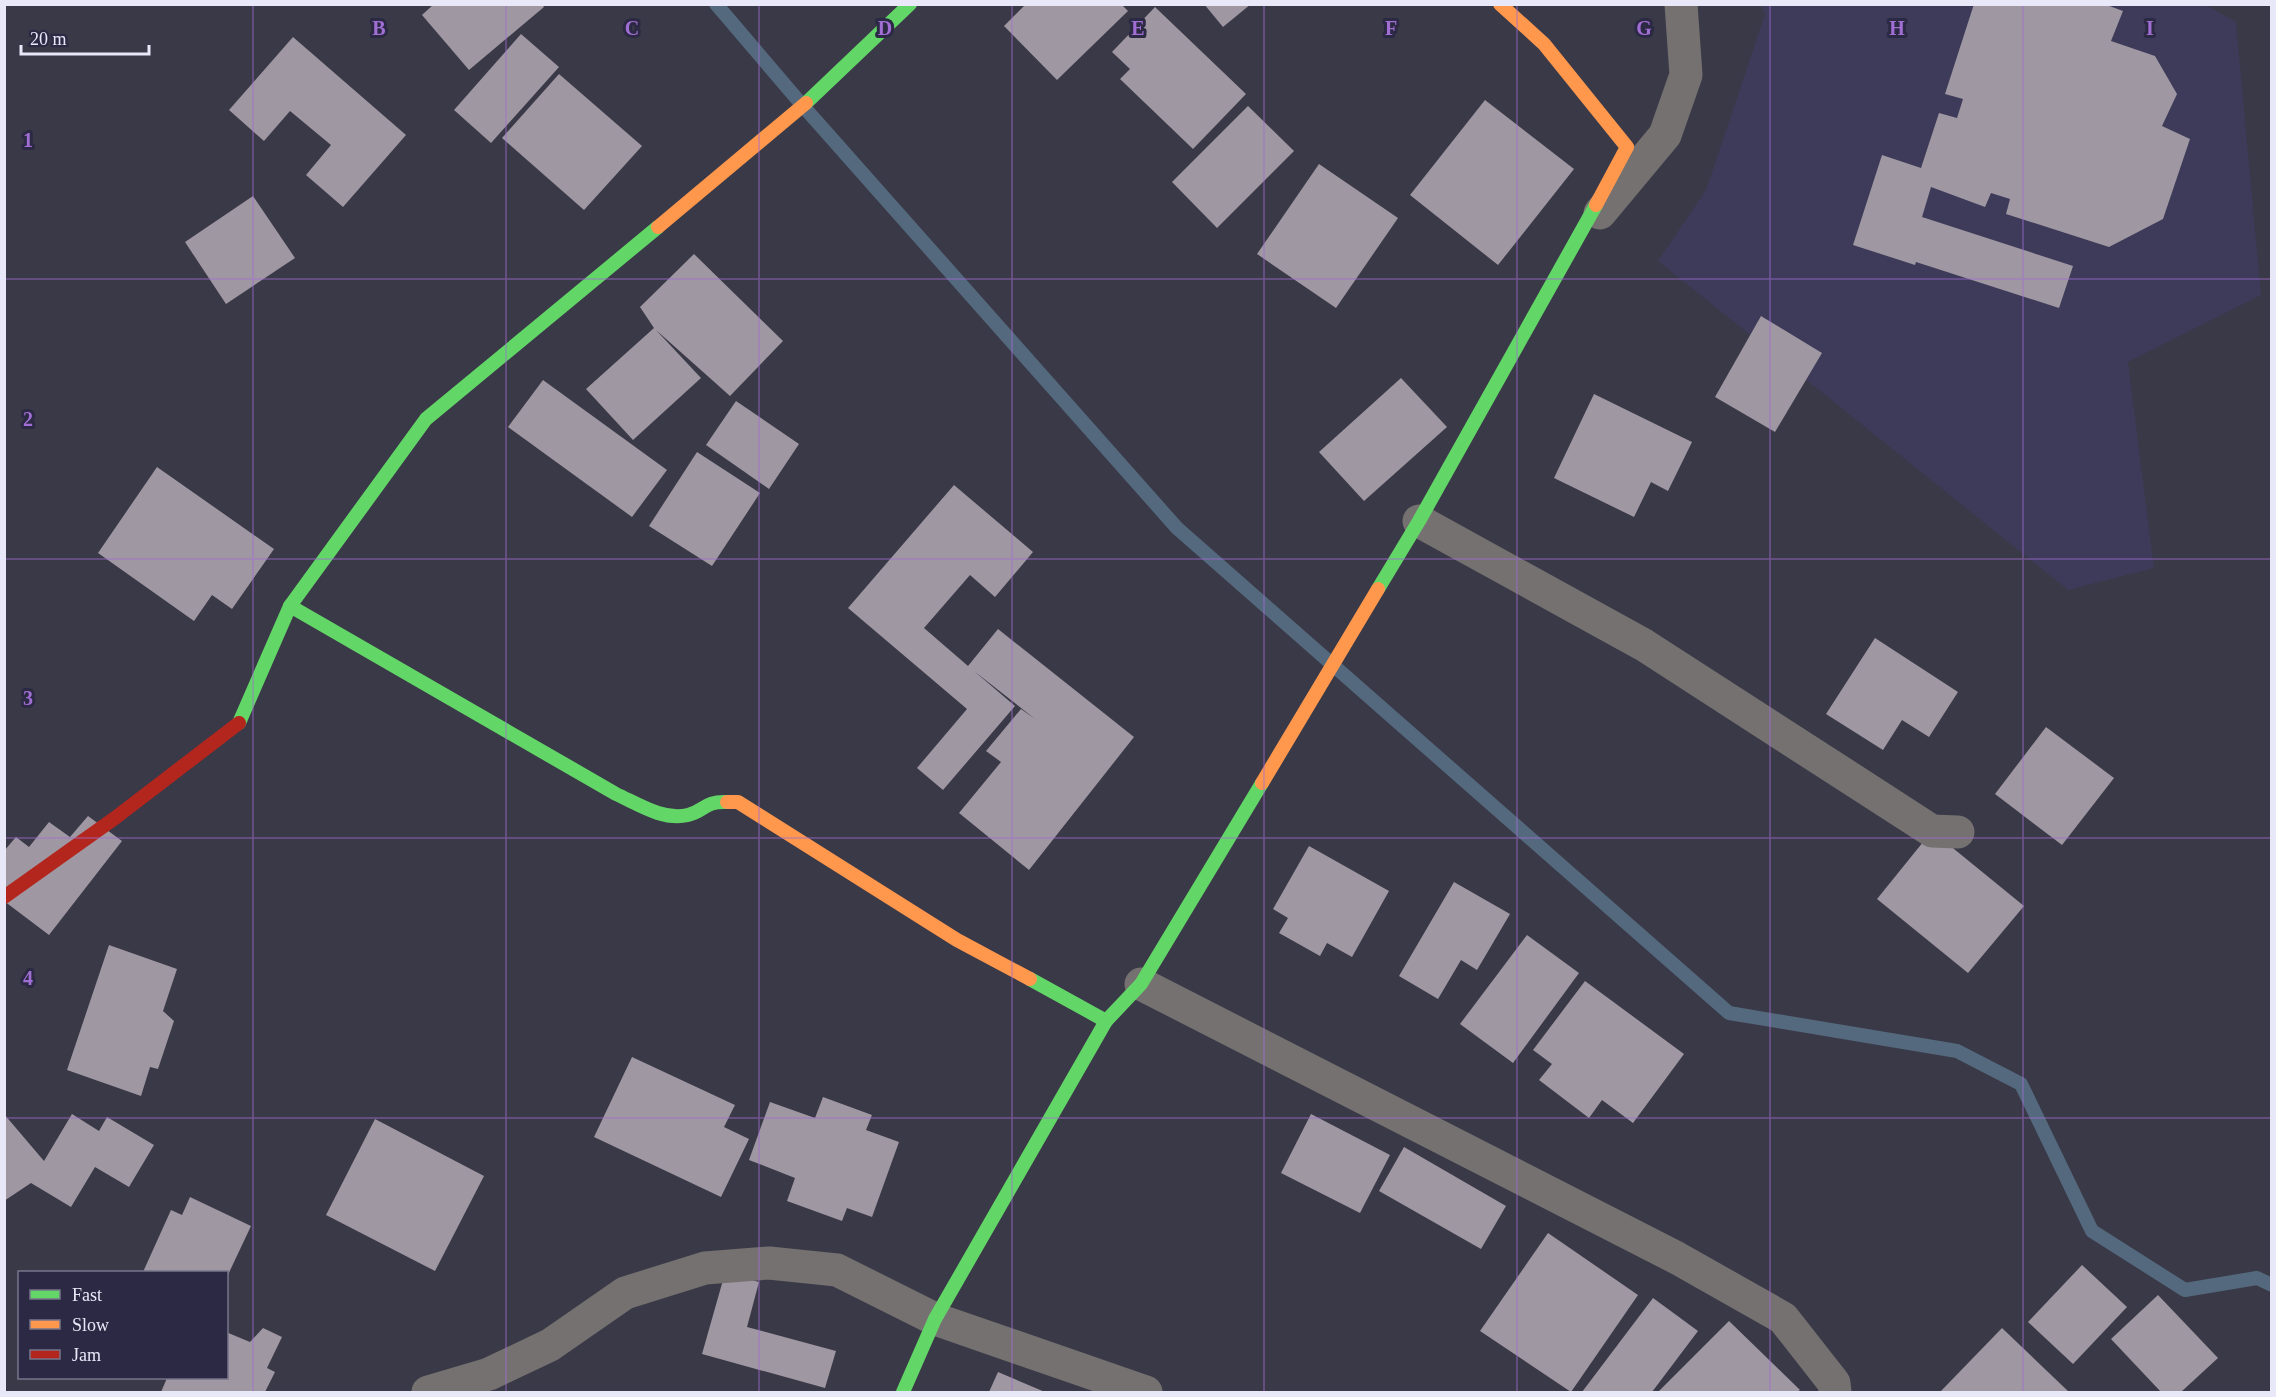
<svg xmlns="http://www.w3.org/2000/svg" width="2276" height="1397" font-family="'Times New Roman',serif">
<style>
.built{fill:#3d3b59}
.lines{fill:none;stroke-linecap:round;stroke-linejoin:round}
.stream{stroke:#54697e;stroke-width:14}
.building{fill:#9f97a1}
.street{stroke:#747170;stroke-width:33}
.fast{stroke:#63d668;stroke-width:14}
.slow{stroke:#ff974d;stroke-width:14}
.jam{stroke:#b3261e;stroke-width:14}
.grid{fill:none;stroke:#a16ed3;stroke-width:1.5;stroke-opacity:0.55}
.grid-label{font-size:20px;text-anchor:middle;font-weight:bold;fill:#a16ed3;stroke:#2b2943;stroke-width:6;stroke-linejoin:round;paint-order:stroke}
</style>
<rect width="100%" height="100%" fill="#3a3947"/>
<path class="built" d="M2204 4 2236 22 2261 295 2128 362 2154 568 2068 590 1658 261 1706 190 1765 14 1760 5Z"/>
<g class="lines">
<path class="stream" d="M716 4 803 106 1177 528 1729 1013 1957 1051 2021 1084 2092 1231 2185 1290 2257 1278 2272 1285"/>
</g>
<g class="building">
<path d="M434 4H542L544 7 469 70 422 15Z"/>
<path d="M1026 4H1121L1128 11 1057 80 1004 26Z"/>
<path d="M1204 4H1251L1223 27Z"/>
<path d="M1974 4H2104L2123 11 2111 41 2155 56 2177 94 2162 126 2190 139 2163 219 2109 247 2006 214 2010 199 1991 193 1985 207 1931 187 1922 217 2073 266 2059 308 1916 262 1915 265 1853 245 1882 155 1921 168 1939 113 1957 118 1963 99 1945 94Z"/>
<path d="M1155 7 1246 94 1193 149 1120 79 1130 69 1112 52Z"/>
<path d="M521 34 559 67 491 143 454 110Z"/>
<path d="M293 37 406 135 343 207 306 175 331 145 290 111 264 141 229 110Z"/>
<path d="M559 74 642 146 584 210 502 138Z"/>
<path d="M1485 100 1574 169 1498 265 1410 195Z"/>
<path d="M1248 106 1294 151 1217 228 1172 182Z"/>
<path d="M1319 164 1398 218 1336 308 1257 254Z"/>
<path d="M253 196 295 258 226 304 185 242Z"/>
<path d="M694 254 783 341 730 396 656 330 701 378 633 440 586 389 654 328 640 307Z"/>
<path d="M1761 316 1822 353 1775 432 1715 397Z"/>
<path d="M1401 378 1447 427 1364 501 1319 452Z"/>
<path d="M543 380 667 470 632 517 508 427Z"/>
<path d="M1594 394 1692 442 1668 491 1651 482 1634 517 1554 478Z"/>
<path d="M736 401 799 444 769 489 706 445Z"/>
<path d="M697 452 760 493 712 566 649 526Z"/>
<path d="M157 467 274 549 232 609 212 595 194 621 98 553Z"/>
<path d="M954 485 1033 552 995 597 970 575 924 628 968 666 998 629 1134 737 1029 870 959 813 1001 762 986 751 1021 709 1035 719 974 671 1015 706 943 790 917 768 967 709 848 608Z"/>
<path d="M1875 638 1958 692 1929 737 1902 720 1883 750 1826 714Z"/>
<path d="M2046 727 2114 778 2062 845 1995 794Z"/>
<path d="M88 816 122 841 49 935 4 901V851L16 837 29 847 49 822 70 837Z"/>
<path d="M1932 831 2024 906 1968 973 1877 899Z"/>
<path d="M1309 846 1389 891 1352 957 1327 943 1320 956 1279 933 1288 918 1273 909Z"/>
<path d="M1454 882 1510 914 1477 970 1461 960 1438 999 1399 976Z"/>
<path d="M1527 935 1579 973 1513 1063 1460 1024Z"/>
<path d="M109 945 177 969 163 1011 174 1021 158 1069 150 1067 141 1096 67 1070Z"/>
<path d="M1585 981 1684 1054 1633 1123 1602 1100 1589 1118 1539 1080 1552 1064 1533 1050Z"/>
<path d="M632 1057 735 1105 724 1127 749 1139 721 1197 594 1137Z"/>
<path d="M823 1097 872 1115 866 1130 899 1142 872 1217 847 1208 842 1221 787 1201 795 1178 749 1160 770 1102 815 1118Z"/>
<path d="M4 1114 44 1161 72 1114 99 1131 107 1117 154 1145 129 1187 95 1167 71 1207 31 1183 4 1201Z"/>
<path d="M1311 1114 1390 1155 1360 1213 1281 1173Z"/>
<path d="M375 1119 484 1176 435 1271 326 1215Z"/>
<path d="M1404 1147 1506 1206 1481 1249 1379 1191Z"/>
<path d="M190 1197 251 1226 226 1279V1272H143L171 1210 182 1215Z"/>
<path d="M1548 1233 1638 1295 1571 1392 1480 1331Z"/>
<path d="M2082 1265 2127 1307 2073 1364 2028 1322Z"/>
<path d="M725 1273 759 1282 747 1327 836 1351 825 1388 702 1354Z"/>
<path d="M2158 1295 2218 1358 2181 1392H2161L2111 1339Z"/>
<path d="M1653 1298 1698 1331 1652 1392H1582Z"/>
<path d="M1729 1321 1800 1390 1797 1392H1658Z"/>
<path d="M263 1328 282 1337 267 1368 275 1372 265 1392H161L167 1378H226V1332L250 1342Z"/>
<path d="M2002 1328 2069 1392H1940Z"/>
<path d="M998 1372 1045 1392H989Z"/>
</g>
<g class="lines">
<g class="street">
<path d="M1600 213 1665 135 1686 75 1681 4"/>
<path d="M1419 521 1644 645 1932 831 1958 832"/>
<path d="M1141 984 1677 1258 1783 1318 1834 1383 1835 1392"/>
<path d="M428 1392 489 1374 550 1345 625 1293 705 1268 769 1263 837 1270 935 1319 1146 1392"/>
</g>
<g class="fast">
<path d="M806 103 910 4"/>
<path d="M1378 589 1419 521 1596 205"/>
<path d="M290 606 616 794C638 804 663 821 688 815 705 811 704 801 727 802"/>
<path d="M239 723 290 606 426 419 658 227"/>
<path d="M1030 979 1106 1021"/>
<path d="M903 1392 935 1319 1106 1021 1141 984 1262 783"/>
</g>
<g class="slow">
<path d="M1500 4 1544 44 1627 147 1596 205"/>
<path d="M658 227 806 103"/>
<path d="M1262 783 1378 589"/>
<path d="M727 802H738L957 940 1030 979"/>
</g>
<path class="jam" d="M4 897 115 818 239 723"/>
</g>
<path class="grid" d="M253 4V1392M506 4V1392M759 4V1392M1012 4V1392M1264 4V1392M1517 4V1392M1770 4V1392M2023 4V1392M4 279H2272M4 559H2272M4 838H2272M4 1118H2272"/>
<g class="grid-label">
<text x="379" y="35">B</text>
<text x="632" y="35">C</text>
<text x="885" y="35">D</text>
<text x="1138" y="35">E</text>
<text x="1391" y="35">F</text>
<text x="1644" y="35">G</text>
<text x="1897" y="35">H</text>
<text x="2150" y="35">I</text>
<text x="28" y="147">1</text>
<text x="28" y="426">2</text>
<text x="28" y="705">3</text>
<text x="28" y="985">4</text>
</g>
<rect width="2276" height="1397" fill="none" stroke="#e8e8f9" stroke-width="12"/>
<rect x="18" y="1271" width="210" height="108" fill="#2b2943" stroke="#77758c" stroke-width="1.5"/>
<rect x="30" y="1290" width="30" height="9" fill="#63d668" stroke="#77758c" stroke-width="1.5"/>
<text x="72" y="1301" font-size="18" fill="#e8e8f9">Fast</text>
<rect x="30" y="1320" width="30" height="9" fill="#ff974d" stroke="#77758c" stroke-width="1.5"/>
<text x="72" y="1331" font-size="18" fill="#e8e8f9">Slow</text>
<rect x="30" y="1350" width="30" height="9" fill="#b3261e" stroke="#77758c" stroke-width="1.5"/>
<text x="72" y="1361" font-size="18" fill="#e8e8f9">Jam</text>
<path d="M21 45v9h128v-9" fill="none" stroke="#e8e8f9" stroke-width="3"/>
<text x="30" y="45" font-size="18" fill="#e8e8f9" stroke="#2b2943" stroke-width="4.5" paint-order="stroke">20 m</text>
</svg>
